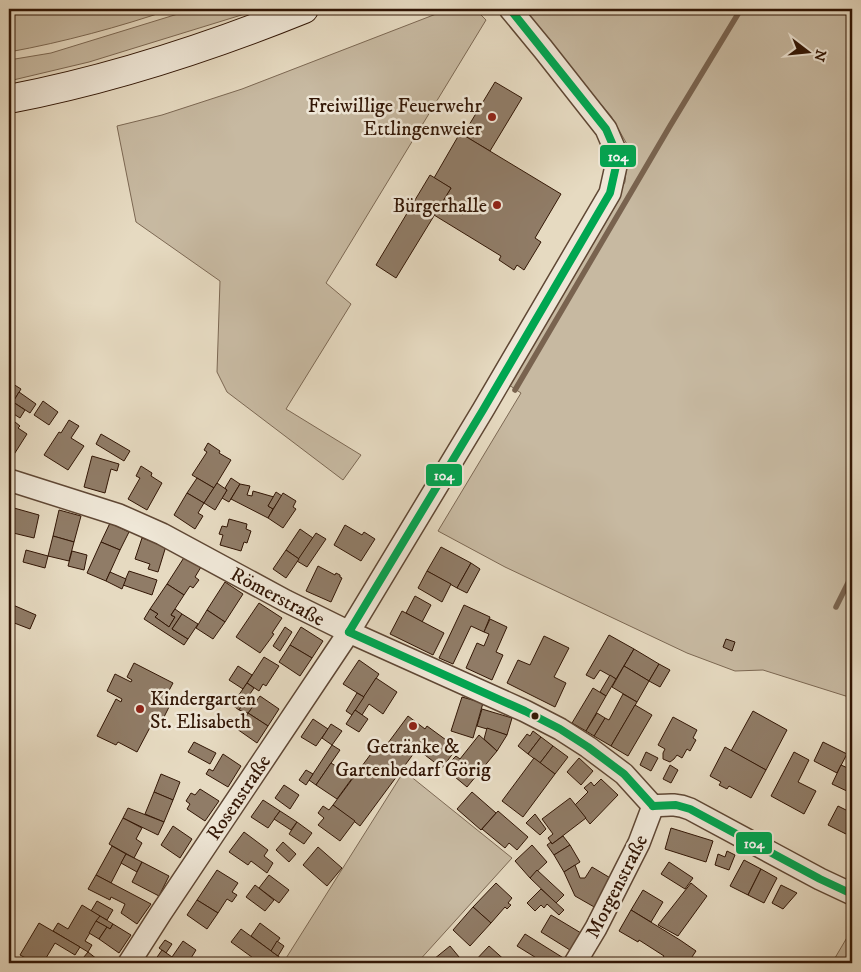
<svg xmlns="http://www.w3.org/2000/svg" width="861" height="972" font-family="'IM FELL DW Pica',serif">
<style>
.green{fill:#c7b9a1;stroke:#7c6853}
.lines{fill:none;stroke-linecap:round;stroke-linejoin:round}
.stream{stroke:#79634f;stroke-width:5.5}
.building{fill:#907c67;stroke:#321605}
.street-casing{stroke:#5f4734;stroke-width:24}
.secondary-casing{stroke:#321605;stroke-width:30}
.street{stroke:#efe7d7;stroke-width:21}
.secondary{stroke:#efe7d7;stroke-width:28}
.bus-1-casing{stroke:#efe7d7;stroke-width:11}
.bus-1{stroke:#00a651;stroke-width:8}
.poi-dot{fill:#8f2418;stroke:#efe7d7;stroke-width:2}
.bus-dot{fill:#321605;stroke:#efe7d7;stroke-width:2}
.labels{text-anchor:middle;stroke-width:5;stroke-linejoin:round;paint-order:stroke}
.poi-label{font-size:20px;fill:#321605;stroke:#efe7d7;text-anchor:end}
.street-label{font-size:20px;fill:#321605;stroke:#efe7d7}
.line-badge{stroke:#efe7d7;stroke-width:2}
.badge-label{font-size:14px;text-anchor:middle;font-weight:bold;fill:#fff}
</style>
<rect width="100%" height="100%" fill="#e6dac1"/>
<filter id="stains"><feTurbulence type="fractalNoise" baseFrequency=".004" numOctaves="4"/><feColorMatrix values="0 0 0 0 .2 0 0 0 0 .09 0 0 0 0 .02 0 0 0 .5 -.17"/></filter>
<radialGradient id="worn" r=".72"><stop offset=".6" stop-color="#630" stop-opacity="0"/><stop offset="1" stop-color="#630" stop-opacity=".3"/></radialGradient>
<g class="green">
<path d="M9 9H172C119 27 64 42 9 52Z"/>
<path d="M194 9H261L89 62 9 81V60L51 53Z"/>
<path d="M449 9H475L486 20 326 283 351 304 286 409 361 455 343 480 227 392 217 372 220 281 136 222 117 126 162 115 242 89Z"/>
<path d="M526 9H738L744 13 747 9H852V698L763 670 735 671 687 653 505 567 438 531 521 393 509 385 625 182 628 146 611 116 535 27Z"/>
<path d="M404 771 512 858 417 963H283Z"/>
<path d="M852 929V963H832Z"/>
</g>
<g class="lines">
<g class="stream">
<path d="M515 390 670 126 741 9"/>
<path d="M836 607 852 575"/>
</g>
</g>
<g class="building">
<path d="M495 82 522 98 490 151 463 135Z"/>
<path d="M460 133 561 194 535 238 541 242 524 270 517 265 514 270 499 260 501 256 434 215 451 188 434 178Z"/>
<path d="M430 175 451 188 396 278 376 265Z"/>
<path d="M13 384 21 389 10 407 9 391Z"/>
<path d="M19 392 36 404 30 413 13 402Z"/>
<path d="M43 401 58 412 49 425 34 415Z"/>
<path d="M13 402 25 410 20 418 9 411V408Z"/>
<path d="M69 420 79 426 71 438 84 446 68 470 44 455 59 432 61 433Z"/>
<path d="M9 421 14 425 15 422 20 426 18 428 27 434 13 456 9 453Z"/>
<path d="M101 434 130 451 124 461 96 444Z"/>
<path d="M208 443 220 451 219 453 231 460 214 488 192 475 207 452 204 450Z"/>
<path d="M92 456 119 464 117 471 111 469 105 493 84 487Z"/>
<path d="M141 466 152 473 151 476 162 483 147 510 128 499 140 478 136 476Z"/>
<path d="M197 478 214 488 204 503 187 493Z"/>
<path d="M231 478 240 484 229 502 222 498 227 490 225 488Z"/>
<path d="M217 483 227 490 215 510 204 503Z"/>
<path d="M240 484 250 486 247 495 252 496 253 491 274 497 268 506 273 509 268 518 231 499Z"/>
<path d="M276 492 282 496 273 509 268 506Z"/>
<path d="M187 493 204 503 198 513 203 516 195 529 174 515Z"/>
<path d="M283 493 296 501 293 507 296 509 283 528 268 518Z"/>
<path d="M14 508 39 515 34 538 9 532V527Z"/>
<path d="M59 510 81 516 74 542 53 536Z"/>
<path d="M229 519 247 524 246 529 251 531 247 543 244 542 241 551 220 545 223 535 219 534 222 526 227 527Z"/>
<path d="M110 523 129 532 120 550 101 542Z"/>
<path d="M345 525 362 535 364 532 375 539 361 561 334 545Z"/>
<path d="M300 529 313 538 299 559 286 550Z"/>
<path d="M316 533 326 539 307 567 297 561Z"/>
<path d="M53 536 74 542 69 561 48 556Z"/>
<path d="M142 538 166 546 158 572 148 569 150 564 135 559Z"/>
<path d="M101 542 120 550 106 581 87 573Z"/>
<path d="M441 547 471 563 457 588 427 571Z"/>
<path d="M26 550 48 556 45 568 23 562Z"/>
<path d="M286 550 299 559 286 578 273 569Z"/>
<path d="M72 551 87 555 84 570 68 566Z"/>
<path d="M185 556 201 567 195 577 199 580 193 588 190 586 184 595 167 584Z"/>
<path d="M471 563 480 569 467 593 457 588Z"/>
<path d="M318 566 335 575 336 573 340 575V577L342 578 331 602 306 591Z"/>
<path d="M129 571 157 580 152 595 123 585Z"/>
<path d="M427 571 451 584 442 602 418 588Z"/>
<path d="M110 572 126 579 122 589 106 581Z"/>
<path d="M225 582 243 594 225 622 207 610Z"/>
<path d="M167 584 184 595 171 615 175 617 169 627 155 617 158 614 150 609Z"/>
<path d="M415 596 431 605 422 622 406 613Z"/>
<path d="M259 603 282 618 272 633 274 634 260 653 236 637Z"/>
<path d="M13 605 36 615 30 629 9 621V616Z"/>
<path d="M464 605 490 617 484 632 471 626 453 664 439 658Z"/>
<path d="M150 609 158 614 155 617 169 627 175 617 171 615 175 609 182 614 172 629 188 639 184 645 144 619Z"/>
<path d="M207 610 225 622 213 639 196 628Z"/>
<path d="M402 611 444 633 433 655 390 634Z"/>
<path d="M182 614 198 624 188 639 172 629Z"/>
<path d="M490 619 507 627 496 652 503 655 492 680 466 668 477 643 484 646 489 634 484 632Z"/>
<path d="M285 627 292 632 280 651 273 646Z"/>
<path d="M301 627 323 641 312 658 290 645Z"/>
<path d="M609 635 634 649 616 679 600 670 594 679 586 675Z"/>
<path d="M544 636 569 648 554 677 566 683 555 707 507 683 518 660 530 665Z"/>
<path d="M726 639 735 642 732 651 723 647Z"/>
<path d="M290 645 312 658 300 676 279 662Z"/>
<path d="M634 649 659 664 649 681 624 666Z"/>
<path d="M264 657 279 666 266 686 263 684 259 691 247 683Z"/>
<path d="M359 660 379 674 364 697 343 684Z"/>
<path d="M134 663 173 683 164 700 171 703 163 719 156 716 137 752 118 742 116 745 97 736 116 699 121 702 122 699 107 691 115 674 131 682 132 680 127 677Z"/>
<path d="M659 664 670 670 660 687 649 681Z"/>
<path d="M238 666 252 675 243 689 229 680Z"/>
<path d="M624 666 649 681 637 702 612 687Z"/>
<path d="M610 675 616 679 606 696 600 692Z"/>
<path d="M376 678 397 692 383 714 369 704 362 715 355 710Z"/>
<path d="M247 683 254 688 239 710 232 705Z"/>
<path d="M593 688 606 696 586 731 572 723Z"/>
<path d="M357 693 364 697 352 715 346 711Z"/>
<path d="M623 694 637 702 611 746 594 736 605 718 609 720Z"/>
<path d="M260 696 279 709 268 726 248 713Z"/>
<path d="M462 697 483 703 473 738 451 731Z"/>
<path d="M244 702 254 705 248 713 239 710Z"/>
<path d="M635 705 652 715 628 756 611 746Z"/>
<path d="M482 709 512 718 507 735 477 726Z"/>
<path d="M355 710 368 719 359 732 346 724Z"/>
<path d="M753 711 787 730 766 770 731 751Z"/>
<path d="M248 713 268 726 257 743 237 729Z"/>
<path d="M597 713 605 718 594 736 586 731Z"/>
<path d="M408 716 425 729 427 726 457 748 442 768 417 749 360 826 333 805 379 743 385 747Z"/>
<path d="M673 717 697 730 693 738 696 740 690 751 687 749 682 758 677 755 674 759 670 762 663 759V753L665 749 658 745Z"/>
<path d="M313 719 328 729 316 746 301 737Z"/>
<path d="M331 724 342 731 332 745 322 738Z"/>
<path d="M487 728 507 735 497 751 484 739Z"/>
<path d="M533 731 541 737 528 754 518 746 527 734 530 736Z"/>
<path d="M479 735 497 751 467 787 449 772 456 763 452 760 456 756 460 759Z"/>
<path d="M541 737 553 746 540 763 528 754Z"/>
<path d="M194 742 216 753 210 764 188 752Z"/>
<path d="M823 742 847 754 837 773 814 761Z"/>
<path d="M332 745 340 750 316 785 309 780Z"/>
<path d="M553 746 568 757 555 774 540 763Z"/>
<path d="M725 747 766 770 751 798 729 786 727 789 719 785 721 782 710 776Z"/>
<path d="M646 752 658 758 651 771 640 765Z"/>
<path d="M794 752 809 760 798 782 816 791 804 814 771 796Z"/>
<path d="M223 754 241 766 228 787 206 774 209 769 213 771Z"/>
<path d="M534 758 555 774 523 817 502 801Z"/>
<path d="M579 758 593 771 581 785 567 772Z"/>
<path d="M331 763 353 777 337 799 316 785Z"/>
<path d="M670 765 678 770 671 783 663 779Z"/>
<path d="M841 765 852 770V790L851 793 832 784Z"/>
<path d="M306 770 313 774 306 785 299 780Z"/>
<path d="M161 774 180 782 173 800 154 792Z"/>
<path d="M601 779 618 795 590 824 575 805 588 792 584 788 591 782 594 786Z"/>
<path d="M284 785 299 795 290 809 275 798Z"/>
<path d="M200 789 219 801 205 821 187 809 190 804 186 801 191 793 195 795Z"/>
<path d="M154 792 173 800 164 822 145 814Z"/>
<path d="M472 792 496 813 481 830 457 809Z"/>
<path d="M570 798 586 818 552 844 548 838 553 834 542 819Z"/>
<path d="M263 800 280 811 268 828 251 817Z"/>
<path d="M333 805 355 821 340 841 318 825 324 818 318 813 323 806 329 810Z"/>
<path d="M838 806 852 813V837L828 825Z"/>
<path d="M128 808 164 822 158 835 123 818Z"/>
<path d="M280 811 297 822 291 830 274 819Z"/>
<path d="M498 811 528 837 517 850 509 843 505 848 482 829Z"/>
<path d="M535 814 546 829 540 835 526 823Z"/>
<path d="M123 818 142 828 136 839 142 843 134 858 109 844Z"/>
<path d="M297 822 312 833 304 844 289 834Z"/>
<path d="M173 826 192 839 180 858 161 845Z"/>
<path d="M671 828 713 841 706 862 665 849Z"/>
<path d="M244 832 268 850 264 856 273 863 267 873 251 861 248 865 229 852Z"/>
<path d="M563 836 570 845 554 855 547 845 551 842 552 844Z"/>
<path d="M283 842 296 854 289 862 276 850Z"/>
<path d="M532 845 547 862 530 878 515 861Z"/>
<path d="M570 845 580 862 564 872 554 855Z"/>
<path d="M112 846 126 854 111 883 96 875Z"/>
<path d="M318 847 342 868 327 886 303 865Z"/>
<path d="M727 851 735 855 729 870 715 865 718 854 725 857Z"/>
<path d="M126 854 142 862 137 872 121 863Z"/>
<path d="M744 860 761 869 748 895 730 886Z"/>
<path d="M142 862 169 876 159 896 132 882Z"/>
<path d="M669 862 693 878 685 889 661 874Z"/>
<path d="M575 865 580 878H585L592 867 612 879 596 908 575 896 564 872Z"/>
<path d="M761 869 777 878 764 903 748 895Z"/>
<path d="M217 870 238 883 232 892 237 895 232 902 227 899 218 913 197 900Z"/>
<path d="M537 870 564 895 556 903 530 878Z"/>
<path d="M96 875 151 904 137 924 121 913 125 904 111 897 110 900 88 889Z"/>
<path d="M269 875 289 890 279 903 259 888Z"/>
<path d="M496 883 512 898 508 903 511 905 507 909 505 907 491 923 473 907Z"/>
<path d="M691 883 707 896 678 936 658 925Z"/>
<path d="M255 885 274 900 265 911 246 897Z"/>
<path d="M781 885 797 893 783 909 772 903Z"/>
<path d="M541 889 564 910 559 915 547 904 544 908 541 905 535 911 527 903Z"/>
<path d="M643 890 663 902 651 922 631 910Z"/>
<path d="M197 900 218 913 207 929 187 915Z"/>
<path d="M97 901 113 910 107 920 91 911Z"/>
<path d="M82 905 100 916 85 941 92 945 88 952 53 931 58 923 68 929Z"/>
<path d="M473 907 491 923 470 946 453 930Z"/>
<path d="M631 910 680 940 696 951 688 963H659L664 956 639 940 638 942 619 931Z"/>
<path d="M551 915 581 933 570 950 541 932Z"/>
<path d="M100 916 113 924 110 929 96 921Z"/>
<path d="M96 921 107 927 99 939 89 933Z"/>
<path d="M39 923 80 947 75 955 55 943 43 963H35L20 955Z"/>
<path d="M260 923 280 938 271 951 251 936Z"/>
<path d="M113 924 131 935 119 953 99 939 107 927 110 929Z"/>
<path d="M241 929 282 959 279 963H260L231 942Z"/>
<path d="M525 934 565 959 562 963H535L538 959 517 946Z"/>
<path d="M165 940 172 944 166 953 159 948Z"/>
<path d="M183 941 196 950 188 963H183L172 957Z"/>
<path d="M277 941 284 946 278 956 271 951Z"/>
<path d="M450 946 464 963H437L434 959Z"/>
<path d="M489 946 508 963H473Z"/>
<path d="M162 950 172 957 183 963H153Z"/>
<path d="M88 952 102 963H79Z"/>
<path d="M9 957 18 963H9Z"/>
</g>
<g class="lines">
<defs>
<g id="street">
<path d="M9 480 119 515 162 534 286 601 349 632 525 711 560 729 588 747 624 774 653 806"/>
<path d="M653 806C667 805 676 803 690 809L820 879 852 894"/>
<path d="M129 963 161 913 349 632 483 410 610 193 618 157 606 129 543 49 510 9"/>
<path d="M575 963 596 928 639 843 653 806"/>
</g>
<path id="secondary" d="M9 99C108 80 210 47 304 9"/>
</defs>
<use href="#street" class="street-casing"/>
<use href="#secondary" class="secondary-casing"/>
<use href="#street" class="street"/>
<use href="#secondary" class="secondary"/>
<defs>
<g id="bus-1">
<path d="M349 632 483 410 610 193 618 157 606 129 510 9"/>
<path d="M349 632 525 711 560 729 588 747 624 774 653 806"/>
<path d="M653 806 676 805 690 809 820 879 852 894"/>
</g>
</defs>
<use href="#bus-1" class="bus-1-casing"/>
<use href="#bus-1" class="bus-1"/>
</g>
<g class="poi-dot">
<circle cx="492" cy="117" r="5"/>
<circle cx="497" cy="205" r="5"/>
<circle cx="140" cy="709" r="5"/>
<circle cx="413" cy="726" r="5"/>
</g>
<circle class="bus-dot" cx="535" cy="716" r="4.5"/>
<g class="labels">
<g class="poi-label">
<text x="482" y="112">Freiwillige Feuerwehr<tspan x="482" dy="23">Ettlingenweier</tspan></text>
<text x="487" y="212">Bürgerhalle</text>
<text x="150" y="705" text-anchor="start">Kindergarten<tspan x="150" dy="23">St. Elisabeth</tspan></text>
<text x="413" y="753" text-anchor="middle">Getränke &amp;<tspan x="413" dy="23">Gartenbedarf Görig</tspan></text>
</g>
<g class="street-label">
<text transform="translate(278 596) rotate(28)" y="7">Römerstraße</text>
<text transform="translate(238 797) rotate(-56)" y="7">Rosenstraße</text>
<text transform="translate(616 886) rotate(-63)" y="7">Morgenstraße</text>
</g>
</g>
<g class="line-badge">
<rect x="599" y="144" width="38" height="24" rx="5" fill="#00a651"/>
<rect x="425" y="463" width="38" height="24" rx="5" fill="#00a651"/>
<rect x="735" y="831" width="38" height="24" rx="5" fill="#00a651"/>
</g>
<g class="badge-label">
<text x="618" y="161">104</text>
<text x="444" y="480">104</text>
<text x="754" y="848">104</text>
</g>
<rect width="861" height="972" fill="none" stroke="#e6dac1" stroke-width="30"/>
<rect x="10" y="10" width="841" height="952" fill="none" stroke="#321605" stroke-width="2.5"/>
<rect x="15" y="15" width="831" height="942" fill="none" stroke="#321605"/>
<g transform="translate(808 52) rotate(106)" stroke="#efe7d7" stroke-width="4" paint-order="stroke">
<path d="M0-4L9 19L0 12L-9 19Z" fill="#321605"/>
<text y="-8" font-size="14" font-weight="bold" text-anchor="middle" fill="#321605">N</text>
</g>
<rect width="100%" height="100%" filter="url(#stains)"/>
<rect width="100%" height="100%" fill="url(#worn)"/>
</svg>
